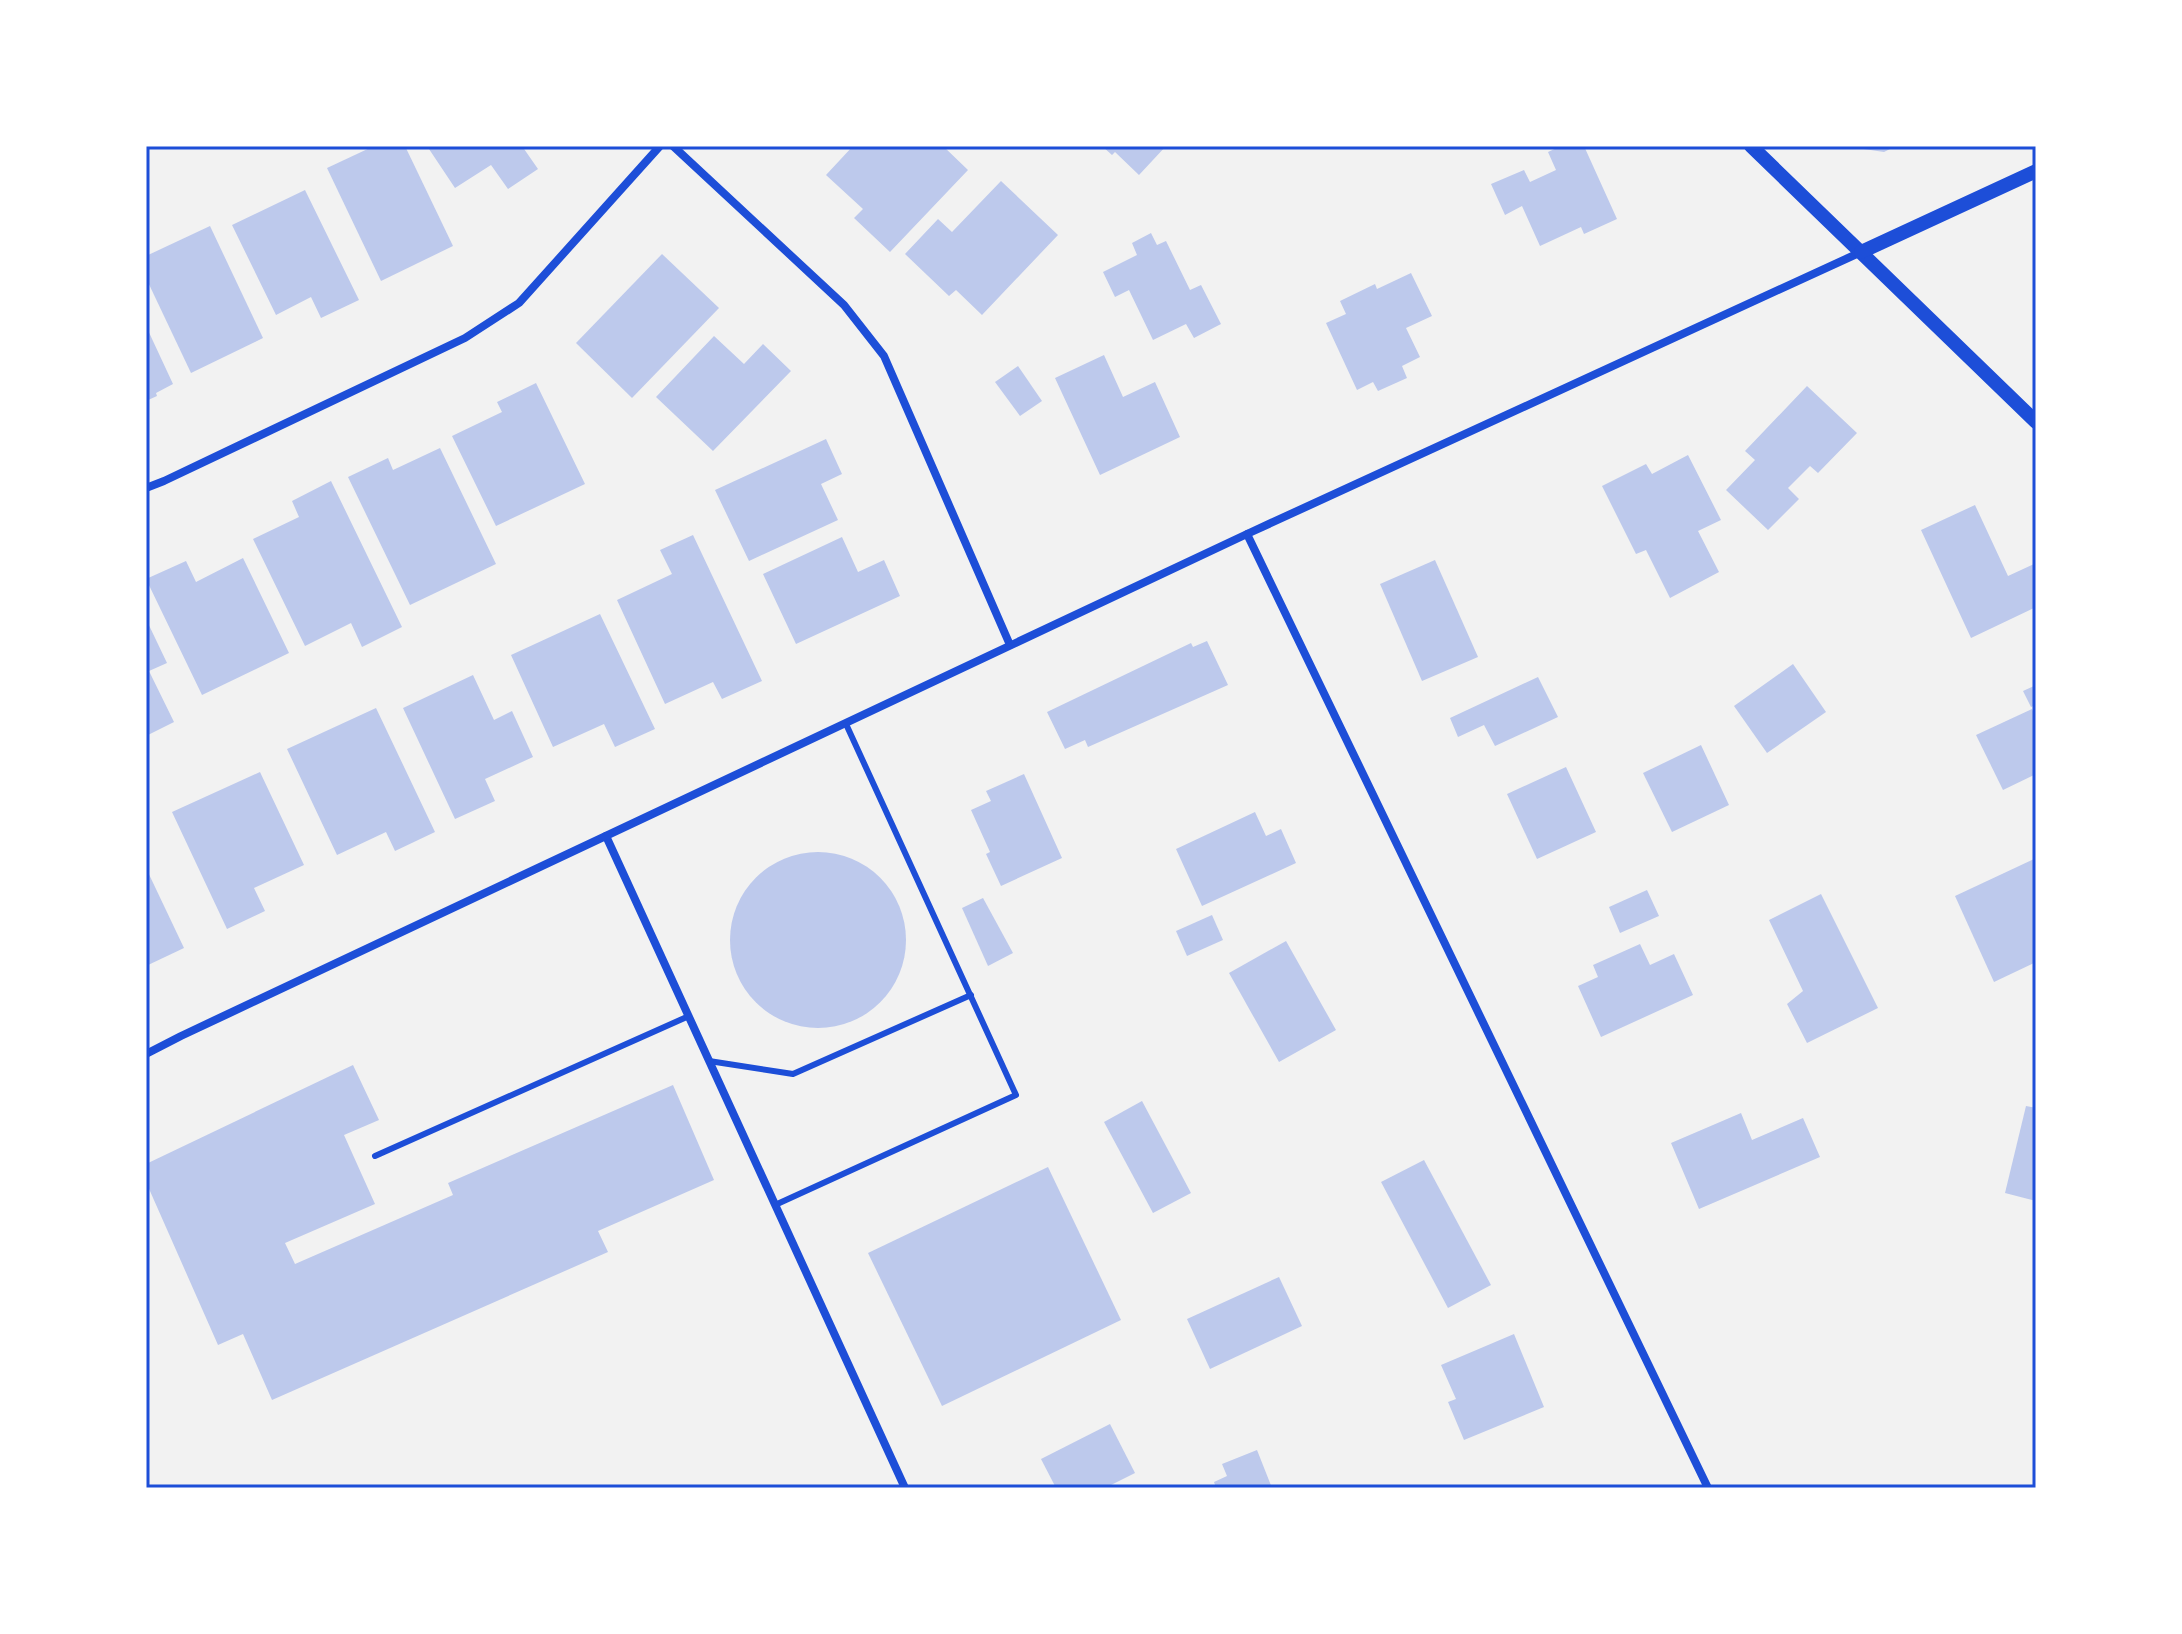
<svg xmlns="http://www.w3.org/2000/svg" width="2182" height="1634" font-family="'Times New Roman',serif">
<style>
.building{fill:#bdc9ec}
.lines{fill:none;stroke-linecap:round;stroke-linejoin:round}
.service{stroke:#1d4ed8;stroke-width:6}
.minor{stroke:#1d4ed8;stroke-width:8}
.tertiary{stroke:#1d4ed8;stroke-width:14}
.neatline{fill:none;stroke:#1d4ed8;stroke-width:3}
</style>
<rect width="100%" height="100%" fill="#f2f2f2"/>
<g class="building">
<path d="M374 146H405L453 246 381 281 327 168Z"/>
<path d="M427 146H522L538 169 508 189 491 165 455 188Z"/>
<path d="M853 146H943L968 170 890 252 854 218 863 209 826 175Z"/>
<path d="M1102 146H1166L1139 175 1115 152 1112 155Z"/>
<path d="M1561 146H1584L1617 219 1584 234 1581 227 1540 246 1522 206 1505 215 1491 184 1524 170 1530 182 1556 170 1548 152Z"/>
<path d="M1857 146H1896L1884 152 1857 148Z"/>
<path d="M1001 181 1058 235 982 315 956 290 949 296 905 254 938 219 952 232Z"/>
<path d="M305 190 359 300 321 318 311 297 276 315 232 225Z"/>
<path d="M210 226 263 338 191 373 146 278V256Z"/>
<path d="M1151 233 1157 245 1166 241 1190 290 1201 285 1221 324 1194 338 1186 324 1153 340 1129 290 1115 297 1103 272 1137 255 1132 243Z"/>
<path d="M662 254 719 308 632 398 576 343Z"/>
<path d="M1411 273 1432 316 1406 328 1420 357 1402 366 1407 378 1378 391 1373 382 1357 390 1326 323 1346 314 1340 301 1375 284 1377 289Z"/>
<path d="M146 326 173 384 156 393 157 396 146 401Z"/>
<path d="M714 336 744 364 763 344 791 371 713 451 656 397Z"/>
<path d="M1104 355 1123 397 1155 382 1180 437 1100 475 1055 378Z"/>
<path d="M1018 366 1042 401 1020 416 995 382Z"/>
<path d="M536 383 585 484 496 526 452 436 502 412 497 402Z"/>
<path d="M1807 386 1857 433 1818 473 1810 466 1788 488 1799 499 1768 530 1726 490 1755 460 1745 451Z"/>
<path d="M826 439 842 474 821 484 838 520 749 561 715 490Z"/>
<path d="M440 448 496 564 410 605 348 477 388 458 393 470Z"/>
<path d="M1688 455 1721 520 1698 531 1719 572 1670 598 1646 550 1636 554 1602 486 1646 464 1652 474Z"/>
<path d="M331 481 402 627 362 647 351 623 305 646 253 539 299 517 292 501Z"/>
<path d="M1975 505 2008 576 2036 563V607L1971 638 1921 530Z"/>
<path d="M693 535 762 681 722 699 713 682 665 704 617 600 672 574 660 550Z"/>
<path d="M842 537 858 572 884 560 900 596 796 644 763 574Z"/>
<path d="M243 558 289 653 202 695 146 579 186 561 196 582Z"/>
<path d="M1435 560 1478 657 1422 681 1380 584Z"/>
<path d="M600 614 655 729 615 747 604 724 553 747 511 655Z"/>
<path d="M146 619 167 663 149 671 174 722 146 736Z"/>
<path d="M1207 641 1228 685 1088 747 1085 740 1065 749 1047 712 1191 643 1193 647Z"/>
<path d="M1793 664 1826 712 1767 753 1734 706Z"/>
<path d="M473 675 494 720 512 711 533 757 485 779 495 801 455 819 403 708Z"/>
<path d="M1538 677 1558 717 1495 746 1484 725 1458 737 1450 718Z"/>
<path d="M2036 685V705L2031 707 2023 691Z"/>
<path d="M376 708 435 832 395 851 386 832 337 855 287 749Z"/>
<path d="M2032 709 2036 717V774L2003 790 1976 735Z"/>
<path d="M1701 745 1729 805 1672 832 1643 773Z"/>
<path d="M1566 767 1596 832 1537 859 1507 794Z"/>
<path d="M260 772 304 865 254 888 265 911 227 929 172 812Z"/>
<path d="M1024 774 1062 858 1001 886 986 854 990 852 971 810 991 801 986 791Z"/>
<path d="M1255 812 1266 836 1281 829 1296 863 1202 906 1176 849Z"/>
<circle cx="818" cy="940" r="88"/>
<path d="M2036 858V962L1994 982 1955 896Z"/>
<path d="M146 868 184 948 146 966Z"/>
<path d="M1647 890 1659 916 1620 933 1609 907Z"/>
<path d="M1821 894 1878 1008 1807 1043 1787 1004 1803 991 1769 920Z"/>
<path d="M983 898 1013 953 988 966 962 908Z"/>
<path d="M1212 915 1223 940 1187 956 1176 931Z"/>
<path d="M1286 941 1336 1030 1279 1062 1229 973Z"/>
<path d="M1640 944 1650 965 1674 954 1693 995 1601 1037 1578 986 1598 977 1593 965Z"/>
<path d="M353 1065 379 1120 344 1135 375 1204 285 1243 295 1264 453 1195 448 1183 673 1085 714 1180 598 1231 608 1252 272 1400 243 1334 218 1345 146 1182V1164Z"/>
<path d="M1142 1101 1191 1193 1153 1213 1104 1122Z"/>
<path d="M2026 1106 2036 1108V1201L2005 1193Z"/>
<path d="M1741 1113 1752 1140 1803 1118 1820 1157 1699 1209 1671 1143Z"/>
<path d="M1424 1160 1491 1285 1448 1308 1381 1182Z"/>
<path d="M1048 1167 1121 1320 942 1406 868 1253Z"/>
<path d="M1279 1277 1302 1326 1210 1369 1187 1319Z"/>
<path d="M1514 1334 1544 1407 1464 1440 1448 1402 1456 1399 1441 1365Z"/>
<path d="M1110 1424 1135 1473 1105 1488H1056L1041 1459Z"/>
<path d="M1257 1450 1272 1488H1216L1214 1482 1227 1476 1222 1464Z"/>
</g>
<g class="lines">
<g class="service">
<path d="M709 1061 793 1074 971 995"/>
<path d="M375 1156 689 1016"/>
<path d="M775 1205 1016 1095 846 724"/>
</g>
<g class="minor">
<path d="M673 146 844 305 884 356 1010 645"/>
<path d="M146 488 164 481 465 338 519 303 660 146"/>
<path d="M1247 534 1708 1488"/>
<path d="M606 836 905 1488"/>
<path d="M146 1054 181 1036 1247 534 1861 252"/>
</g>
<g class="tertiary">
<path d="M1751 146 2036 422"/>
<path d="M1861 252 2036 171"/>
</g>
</g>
<rect width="2182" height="1634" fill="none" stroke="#ffffff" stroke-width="296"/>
<rect x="148" y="148" width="1886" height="1338" class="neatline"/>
</svg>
